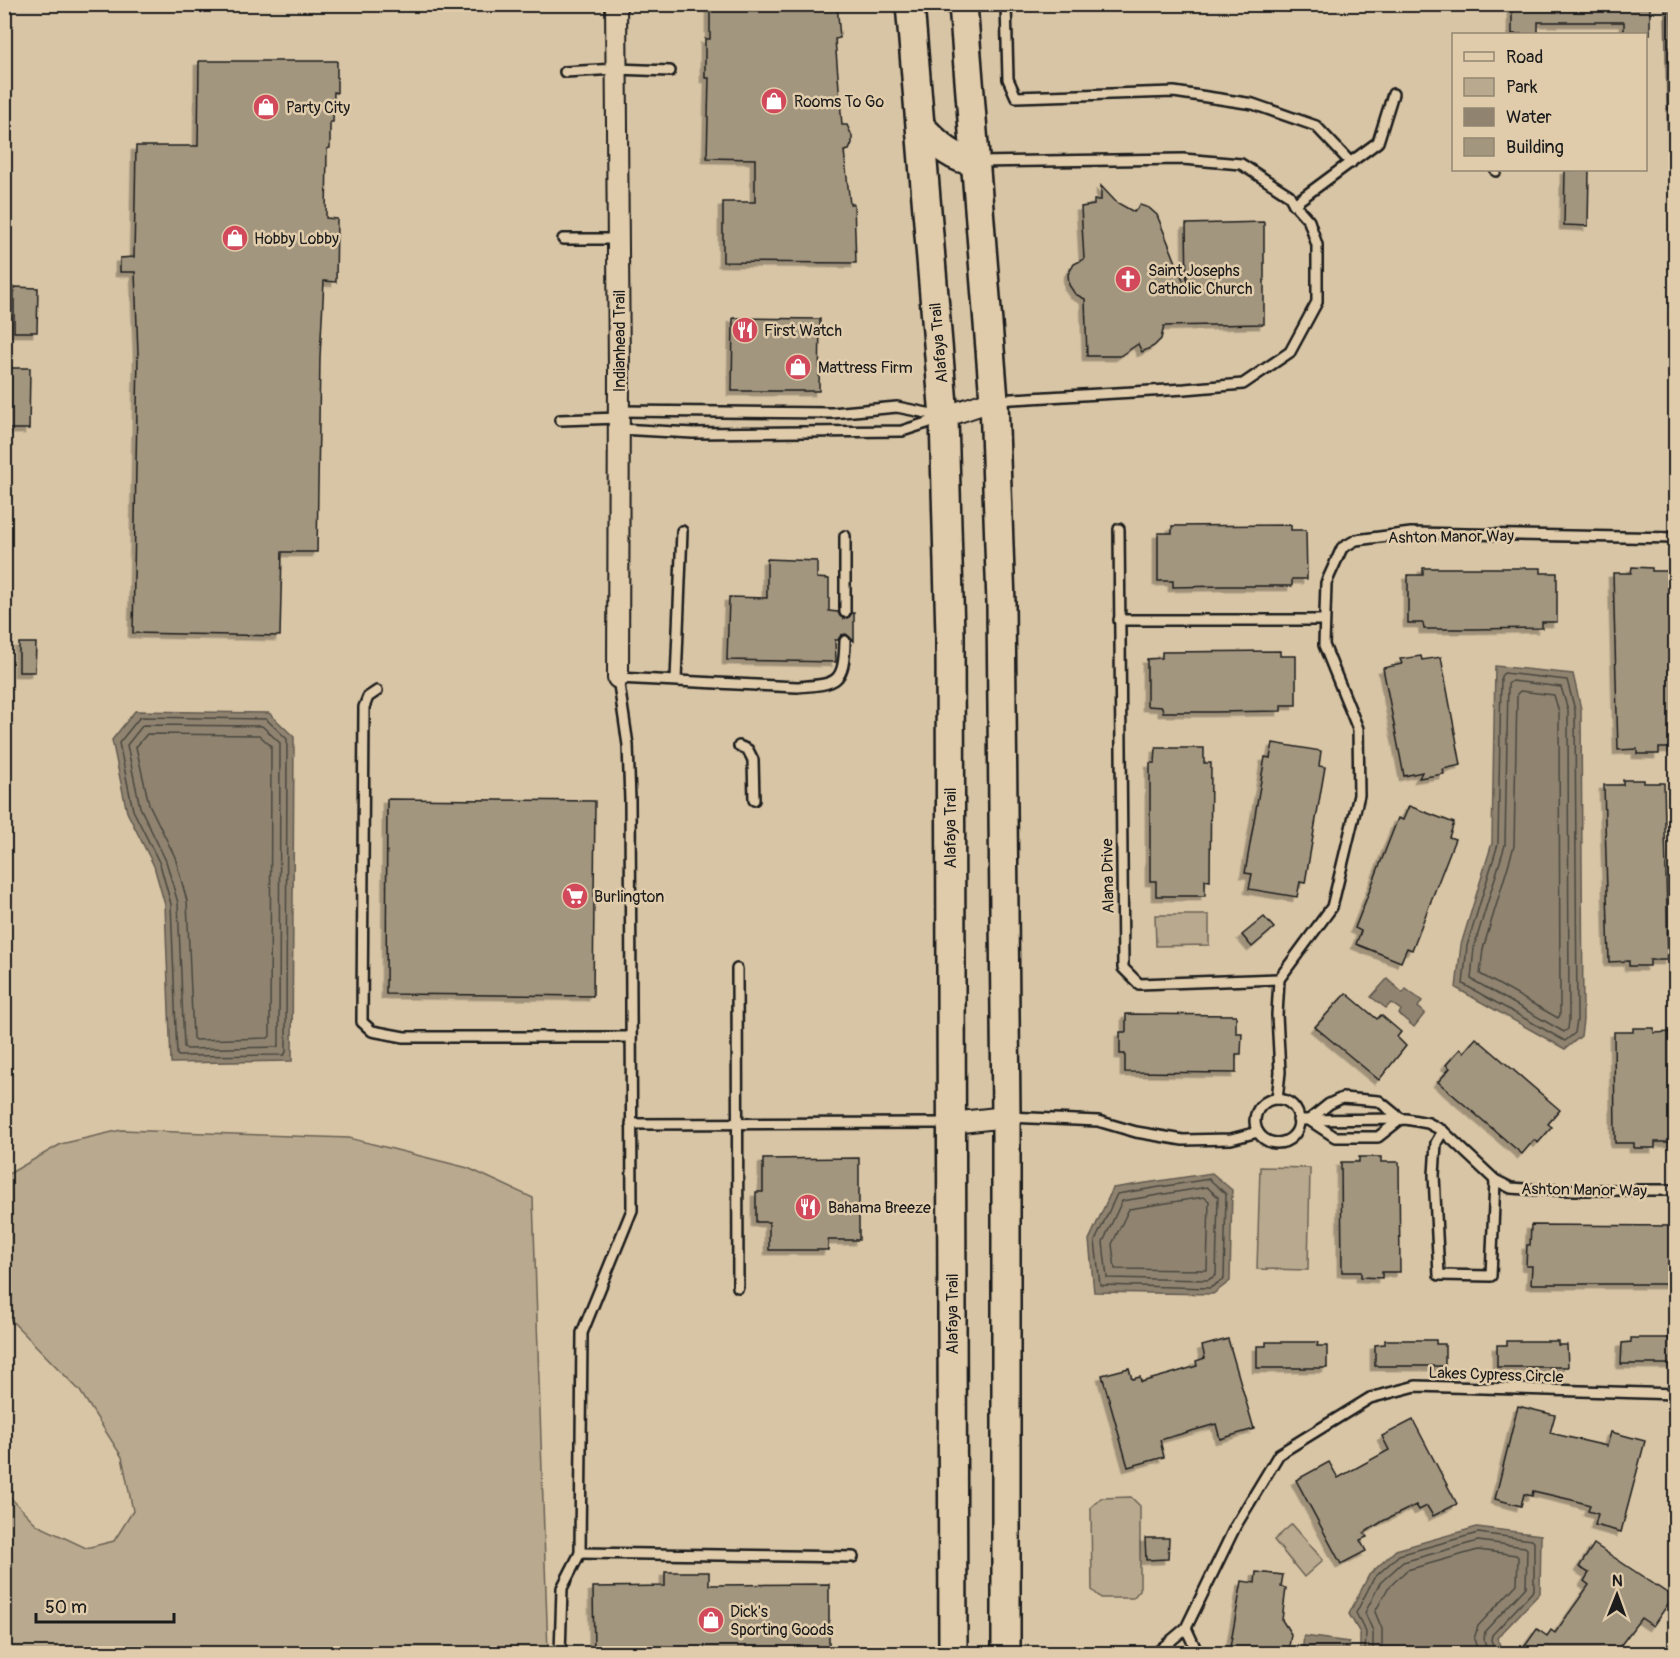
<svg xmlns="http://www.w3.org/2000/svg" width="1680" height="1658" font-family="Pangolin,sans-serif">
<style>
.green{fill:#b9a98e;stroke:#6a6255;stroke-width:1.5}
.water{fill:#908471;stroke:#625a4f;stroke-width:1.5}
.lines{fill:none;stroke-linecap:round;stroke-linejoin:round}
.shore{stroke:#4a463e;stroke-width:1.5}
.building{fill:#a3967f;stroke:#1c1c1c;stroke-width:1.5;filter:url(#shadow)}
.lane-casing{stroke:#1c1c1c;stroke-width:14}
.street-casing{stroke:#1c1c1c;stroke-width:24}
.secondary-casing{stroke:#1c1c1c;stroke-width:32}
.lane{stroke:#e0ccab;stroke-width:9}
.street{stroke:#e0ccab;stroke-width:20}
.secondary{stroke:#e0ccab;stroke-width:27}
.labels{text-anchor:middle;stroke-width:5;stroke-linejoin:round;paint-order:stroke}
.poi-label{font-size:16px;fill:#1c1c1c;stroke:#e0ccab;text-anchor:start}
.street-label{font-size:16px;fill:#1c1c1c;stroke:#e0ccab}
</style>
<defs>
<filter id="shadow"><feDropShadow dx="-4.5" dy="4.5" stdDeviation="0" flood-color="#0004"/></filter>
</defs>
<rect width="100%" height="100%" fill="#d8c5a5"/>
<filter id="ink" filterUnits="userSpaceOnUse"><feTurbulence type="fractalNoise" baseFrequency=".0167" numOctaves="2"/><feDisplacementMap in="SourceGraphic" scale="12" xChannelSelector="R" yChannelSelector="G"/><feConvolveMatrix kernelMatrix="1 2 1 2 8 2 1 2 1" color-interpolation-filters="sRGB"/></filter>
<g filter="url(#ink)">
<g class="green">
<path d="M1155 915H1209V945L1156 946Z"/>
<path d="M121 1130 349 1138 468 1168 533 1198 548 1653H5V1492L37 1525 86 1548 114 1541 133 1511 122 1457 80 1391 5 1314V1176L61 1144Z"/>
<path d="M1260 1167 1310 1168 1308 1270 1257 1269Z"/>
<path d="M1131 1497 1140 1506V1590L1133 1598H1101L1092 1590 1091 1507 1101 1498Z"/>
<path d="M1292 1524 1323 1560 1304 1577 1274 1540Z"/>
</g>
<g class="water">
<path d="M1665 5H1675V166L1668 158Z"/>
<path d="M1495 666 1573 674 1581 709 1583 1020 1581 1036 1565 1049 1456 988 1461 945 1492 843Z"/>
<path d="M135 711 269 713 294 737 292 1061 171 1063 165 905 154 866 127 812 112 740Z"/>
<path d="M1387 979 1403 993 1406 989 1422 1001 1418 1007 1425 1013 1414 1027 1399 1014 1401 1010 1391 1003 1386 1008 1371 997Z"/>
<path d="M1212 1173 1232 1190 1230 1281 1213 1294 1094 1292 1089 1240 1113 1188Z"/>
<path d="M1477 1527 1541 1535 1540 1593 1497 1638 1503 1653H1360V1633L1349 1614 1369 1575 1396 1550Z"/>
<path d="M1304 1636 1349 1642 1348 1653H1302Z"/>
</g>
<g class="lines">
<g class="shore">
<path d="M1671 4 1676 157"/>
<path d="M1504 673 1567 680 1575 710 1577 1020 1575 1033 1565 1041 1463 984 1467 946 1498 844 1501 676Z"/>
<path d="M1512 681 1561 687 1568 710 1569 1020 1568 1029 1564 1032 1471 979 1474 947 1505 845 1508 684Z"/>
<path d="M1520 691 1554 695 1559 712 1560 1015 1558 1018 1480 974 1483 949 1514 846 1517 694Z"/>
<path d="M140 717 266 719 287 739 286 1052 284 1055 179 1056 177 1055 171 904 160 864 133 810 119 743Z"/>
<path d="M143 725 262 726 280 743 279 1044 277 1047 187 1049 184 1047 178 903 166 861 140 807 127 745Z"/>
<path d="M147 734 259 735 271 746 270 1036 268 1038 195 1040 193 1038 187 901 175 857 149 804 136 747Z"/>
<path d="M1209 1179 1226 1194 1224 1279 1210 1288 1100 1285 1095 1241 1117 1194Z"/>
<path d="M1207 1187 1218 1197 1216 1275 1208 1280 1107 1278 1103 1242 1122 1201Z"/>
<path d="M1204 1197 1209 1201 1207 1270 1115 1269 1112 1244 1129 1209Z"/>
<path d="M1365 1654 1366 1632 1356 1613 1374 1578 1399 1555 1478 1533 1532 1540 1534 1542V1590L1492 1635 1491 1640 1496 1654"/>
<path d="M1373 1654V1631L1365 1613 1380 1583 1403 1562 1478 1541 1525 1547 1527 1549 1526 1587 1485 1631 1484 1640 1488 1654"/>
<path d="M1382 1654V1629L1375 1612 1388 1588 1407 1570 1478 1550 1516 1555 1518 1557 1517 1584 1478 1626 1474 1639 1479 1654"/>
</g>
</g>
<g class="building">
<path d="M710 4H837L840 38 835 39 842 125H847L852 136V143L849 150 844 151 850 204H854L856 263 723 262V202H755V159L707 158 709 78H705V39H710Z"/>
<path d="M1512 4H1650V34H1624V22H1538V34H1512Z"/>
<path d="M199 61H337V93L334 92 333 122H330V148L327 149 326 218 337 219 336 282 324 281 320 357 317 552H282L280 636 133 633 138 354 135 272H120V258L134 257 136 146H198Z"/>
<path d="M1565 170H1589L1588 226 1564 225Z"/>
<path d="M1101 186 1116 202 1134 212 1140 205 1149 208 1157 215 1187 290 1186 224 1264 222V324L1164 326 1161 339 1154 346 1142 352 1138 344 1120 356H1087L1085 299 1075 294 1069 285 1068 274 1074 264 1084 259 1081 207 1094 205V200H1101Z"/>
<path d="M14 287 38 288 37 332H14Z"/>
<path d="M733 318 820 319 819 391H732Z"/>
<path d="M4 368H30L29 429H4Z"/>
<path d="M1291 525V530H1306L1307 579H1292V586H1223L1173 587V581H1158V533H1172V526Z"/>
<path d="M767 559 817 561V578L829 579V611L838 612 840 616 844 619 849 617 852 613H854V641L846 634 841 635 838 640H835L836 662 727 660 729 597 767 598Z"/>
<path d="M1632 567 1652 568V571H1673L1676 748H1659V754H1637V749L1618 750 1613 573H1631Z"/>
<path d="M1423 568H1541V573H1557V622H1542V628L1474 629H1424L1423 623H1408V575H1423Z"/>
<path d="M19 643H36L35 672H19Z"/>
<path d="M1280 651V656H1296V705H1281V711L1213 712H1163L1162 707 1147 706V659L1162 658V652Z"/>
<path d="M1421 656 1422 660 1441 657 1461 765 1443 769 1444 774 1419 778 1422 772 1404 776 1383 668 1402 664 1400 659Z"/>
<path d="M1273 743 1321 751 1319 766 1325 767 1305 883 1300 882 1297 897 1249 889 1252 874 1245 873 1265 757 1270 758Z"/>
<path d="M1156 748H1204V763H1211L1210 881 1205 880V896H1156V881H1150V763H1155Z"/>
<path d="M1623 780H1644V783H1664L1668 960H1650V966H1629V961L1609 962 1604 785H1623Z"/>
<path d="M387 799 595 801 593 996 386 994Z"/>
<path d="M1409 806 1454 823 1449 837 1455 839 1412 950 1407 948 1401 962 1356 944 1361 931 1355 928 1398 818 1403 820Z"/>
<path d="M1264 917 1274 928 1252 947 1242 935Z"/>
<path d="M1346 993 1377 1019 1381 1015 1401 1032 1397 1037 1406 1046 1379 1080 1315 1027Z"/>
<path d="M1126 1014 1236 1015V1033H1242L1241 1054H1236V1073L1125 1072V1054H1120V1032H1126Z"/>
<path d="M1633 1028H1654V1033L1672 1032 1673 1142H1655V1148H1634V1143H1615L1614 1032H1633Z"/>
<path d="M1476 1038 1560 1110 1548 1124 1552 1127 1538 1143 1534 1140 1522 1154 1438 1082 1450 1068 1446 1065 1460 1049 1464 1052Z"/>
<path d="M1359 1157H1381V1162H1399L1400 1272H1382V1278L1361 1277V1272H1342L1341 1162H1359Z"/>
<path d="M859 1158V1240H828V1250H769V1222H756V1192H763V1159Z"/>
<path d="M1531 1225 1676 1226V1284H1531L1532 1266H1526L1527 1245H1530Z"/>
<path d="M1631 1338H1676V1364H1621L1622 1343 1631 1342Z"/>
<path d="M1228 1339 1254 1429 1220 1439 1216 1424 1160 1440 1164 1457 1128 1467 1102 1375 1129 1368 1132 1379 1140 1377 1141 1382 1170 1374 1197 1366 1196 1361 1205 1358 1202 1346Z"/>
<path d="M1385 1340H1436V1344H1445V1366H1375V1345L1385 1344Z"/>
<path d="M1507 1341H1558V1345H1567L1568 1367H1497V1345H1507Z"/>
<path d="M1266 1342H1318L1317 1346H1327V1368H1257V1346H1266Z"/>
<path d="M1518 1406 1555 1415 1550 1433 1607 1446 1611 1432 1645 1441 1621 1532 1595 1525 1598 1514 1588 1511 1590 1505 1572 1500 1533 1491 1532 1496 1524 1494 1521 1506 1495 1499Z"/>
<path d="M1413 1420 1457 1504 1433 1516 1427 1506 1419 1510 1416 1505 1383 1521 1364 1533 1367 1537 1360 1540 1366 1551 1341 1564 1296 1480 1329 1462 1338 1478 1389 1450 1382 1436Z"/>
<path d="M1145 1538H1169L1168 1559 1146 1560Z"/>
<path d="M1594 1544 1673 1597 1653 1626 1641 1618 1615 1653H1520L1537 1629 1547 1636 1551 1630 1555 1633 1589 1585 1584 1581 1589 1573 1579 1567Z"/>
<path d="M665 1572H709V1585L829 1584V1653H594L593 1587 665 1586Z"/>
<path d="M1256 1572 1283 1575 1281 1587 1286 1588 1282 1620 1291 1634 1288 1653H1229L1242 1581 1255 1583Z"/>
</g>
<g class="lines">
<defs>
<g id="lane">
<path d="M1006 4 1008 79 1016 97 1174 92 1253 104 1316 126 1351 163"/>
<path d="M565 72 616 69 670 71"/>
<path d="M978 162 1183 159 1241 164 1289 195 1294 204 1309 221 1317 245V302L1290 352 1243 384 1185 389 996 400"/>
<path d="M1496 171V170"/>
<path d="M1294 204 1378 142 1393 94"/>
<path d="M563 239H618"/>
<path d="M619 411 832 413 897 407 942 416"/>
<path d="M560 420 619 418"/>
<path d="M619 429 693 433 902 431 942 418"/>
<path d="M1119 529 1123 968 1139 984 1279 979"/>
<path d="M845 612V536"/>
<path d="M1119 620H1324"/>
<path d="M676 680 682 531"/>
<path d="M377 691 368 697 364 707 362 1022 372 1031 404 1037H631"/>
<path d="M739 746 748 750 753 760 754 800"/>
<path d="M737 969 738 1287"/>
<path d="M1342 1098 1379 1101 1401 1119 1378 1137H1335L1309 1120 1329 1104Z"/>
<path d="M1277 1099 1280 1072 1277 1015 1279 979 1332 907 1359 795 1358 729 1324 645 1326 583 1342 548 1356 540 1411 533 1676 538"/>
<circle cx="1277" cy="1121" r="22"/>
<path d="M1008 1117 1098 1121 1136 1132 1183 1140 1231 1139 1258 1132"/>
<path d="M1298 1120 1406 1119 1428 1123 1443 1131 1495 1180 1511 1188 1540 1190H1676"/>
<path d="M631 1124 949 1123"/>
<path d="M1443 1131 1436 1143 1434 1175 1439 1275 1491 1276 1495 1180"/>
<path d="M580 1553 853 1557"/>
<path d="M1186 1628 1198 1654"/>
<path d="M560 1654 562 1588 580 1553 582 1333 632 1210 630 800 628 745 618 678 797 687C837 684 844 684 845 641"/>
<path d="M1155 1654 1186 1628 1235 1527 1279 1454 1370 1398 1416 1386 1676 1394"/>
</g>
<g id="street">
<path d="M616 4 619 372 618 678"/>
<path d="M944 417 994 400"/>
<path d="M952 1123 1006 1117"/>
</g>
<g id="secondary">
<path d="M910 4 944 417 950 635 953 1654"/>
<path d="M963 4 994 400 1001 604 1006 1117V1654"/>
<path d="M921 127C939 145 950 158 976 162"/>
</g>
</defs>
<use href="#lane" class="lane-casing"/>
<use href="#street" class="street-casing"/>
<use href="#secondary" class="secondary-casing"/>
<use href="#lane" class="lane"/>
<use href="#street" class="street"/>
<use href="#secondary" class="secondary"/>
</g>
</g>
<defs>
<symbol id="shop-disc" viewBox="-11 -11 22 22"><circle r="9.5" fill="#d1495b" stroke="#e0ccab"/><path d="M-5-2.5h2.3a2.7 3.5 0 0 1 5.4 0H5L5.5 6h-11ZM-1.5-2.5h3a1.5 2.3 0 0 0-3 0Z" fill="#fff"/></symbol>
<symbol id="church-disc" viewBox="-11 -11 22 22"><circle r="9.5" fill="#d1495b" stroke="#e0ccab"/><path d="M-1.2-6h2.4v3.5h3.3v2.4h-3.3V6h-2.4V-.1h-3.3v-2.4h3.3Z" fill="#fff"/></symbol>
<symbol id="restaurant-disc" viewBox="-11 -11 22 22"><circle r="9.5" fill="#d1495b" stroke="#e0ccab"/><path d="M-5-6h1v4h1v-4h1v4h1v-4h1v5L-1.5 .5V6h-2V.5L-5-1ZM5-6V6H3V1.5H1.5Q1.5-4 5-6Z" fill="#fff"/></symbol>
<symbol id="supermarket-disc" viewBox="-11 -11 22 22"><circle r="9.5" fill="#d1495b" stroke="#e0ccab"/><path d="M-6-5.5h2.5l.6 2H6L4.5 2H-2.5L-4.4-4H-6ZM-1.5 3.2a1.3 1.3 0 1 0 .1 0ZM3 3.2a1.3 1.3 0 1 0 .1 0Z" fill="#fff"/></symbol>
</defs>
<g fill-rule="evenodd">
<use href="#shop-disc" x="759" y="86" width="30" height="30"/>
<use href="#shop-disc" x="251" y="92" width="30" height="30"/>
<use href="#shop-disc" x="220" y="223" width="30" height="30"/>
<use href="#church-disc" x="1113" y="264" width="30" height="30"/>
<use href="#restaurant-disc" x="730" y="315" width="30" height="30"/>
<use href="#shop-disc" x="783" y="352" width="30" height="30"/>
<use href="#supermarket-disc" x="560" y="881" width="30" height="30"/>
<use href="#restaurant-disc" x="793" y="1192" width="30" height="30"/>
<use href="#shop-disc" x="696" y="1605" width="30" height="30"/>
</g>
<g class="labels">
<g class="poi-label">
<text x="794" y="107">Rooms To Go</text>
<text x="286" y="113">Party City</text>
<text x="254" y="244">Hobby Lobby</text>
<text x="1148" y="276">Saint Josephs<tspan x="1148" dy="18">Catholic Church</tspan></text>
<text x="764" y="336">First Watch</text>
<text x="818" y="373">Mattress Firm</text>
<text x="594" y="902">Burlington</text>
<text x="828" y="1213">Bahama Breeze</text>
<text x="730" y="1617">Dick's<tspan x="730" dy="18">Sporting Goods</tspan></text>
</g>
<g class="street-label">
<text transform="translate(619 341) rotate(-90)" y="6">Indianhead Trail</text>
<text transform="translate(938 343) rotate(-95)" y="6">Alafaya Trail</text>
<text transform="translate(1451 536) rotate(-1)" y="6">Ashton Manor Way</text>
<text transform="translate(950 828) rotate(-90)" y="6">Alafaya Trail</text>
<text transform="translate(1107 876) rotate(-91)" y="6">Alana Drive</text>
<text transform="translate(1584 1189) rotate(1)" y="6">Ashton Manor Way</text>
<text transform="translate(952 1314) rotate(-90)" y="6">Alafaya Trail</text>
<text transform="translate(1496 1374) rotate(2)" y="6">Lakes Cypress Circle</text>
</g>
</g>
<rect width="1680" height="1658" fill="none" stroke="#e0ccab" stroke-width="24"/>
<rect x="12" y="12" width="1656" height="1634" fill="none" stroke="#1c1c1c" stroke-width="2" filter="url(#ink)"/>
<rect x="1452" y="33" width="195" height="138" fill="#e0ccab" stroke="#928672" stroke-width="1.5"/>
<rect x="1464" y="52" width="30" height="9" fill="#e0ccab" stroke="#928672" stroke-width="1.5"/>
<text x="1506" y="63" font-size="18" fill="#1c1c1c">Road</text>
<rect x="1464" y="78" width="30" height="18" fill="#b9a98e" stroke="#928672" stroke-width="1.5"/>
<text x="1506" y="93" font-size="18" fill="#1c1c1c">Park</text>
<rect x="1464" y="108" width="30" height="18" fill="#908471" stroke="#928672" stroke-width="1.5"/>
<text x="1506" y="123" font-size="18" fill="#1c1c1c">Water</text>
<rect x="1464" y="138" width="30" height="18" fill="#a3967f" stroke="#928672" stroke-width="1.5"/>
<text x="1506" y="153" font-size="18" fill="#1c1c1c">Building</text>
<g transform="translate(1617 1595) rotate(1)" stroke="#e0ccab" stroke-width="4.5" paint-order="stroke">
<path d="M0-4.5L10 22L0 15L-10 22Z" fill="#1c1c1c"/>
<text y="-9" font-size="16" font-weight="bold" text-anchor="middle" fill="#1c1c1c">N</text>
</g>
<path d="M36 1613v9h138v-9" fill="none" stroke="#1c1c1c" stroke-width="3"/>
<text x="45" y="1613" font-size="18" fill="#1c1c1c" stroke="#e0ccab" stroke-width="4.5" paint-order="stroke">50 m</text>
</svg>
